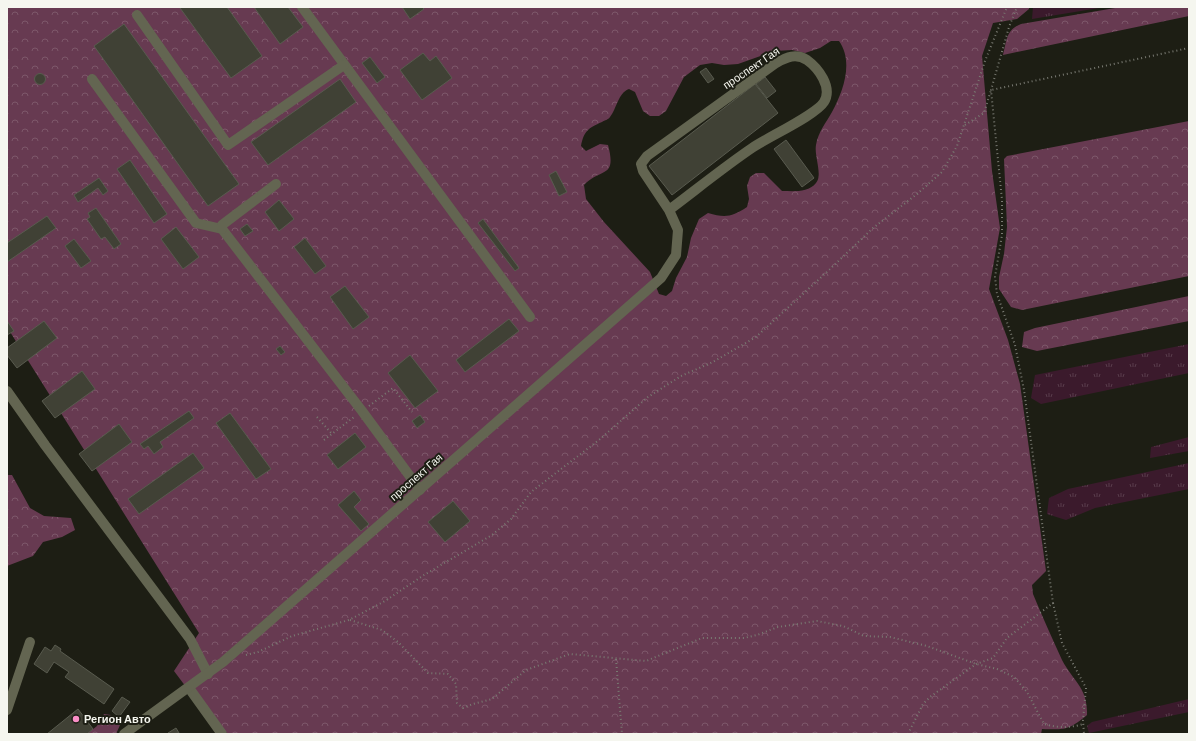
<svg xmlns="http://www.w3.org/2000/svg" width="1196" height="741" font-family="Barlow,sans-serif">
<style>
.grass{fill:url(#grass-tufts)}
.forest{fill:url(#forest-crowns);fill-rule:evenodd}
.building{fill:#404135;stroke:#595b4f}
.lines{fill:none;stroke-linecap:round;stroke-linejoin:round}
.path{stroke:#797a72;stroke-width:2;stroke-dasharray:1 3;stroke-linecap:butt}
.minor{stroke:#636551;stroke-width:10}
.poi-dot{fill:#fa8fc7;stroke:#1d1e14;stroke-width:1.5}
.labels{text-anchor:middle;stroke-width:4;stroke-linejoin:round;paint-order:stroke}
.street-label{font-size:11px;fill:#f5f6ef;stroke:#1d1e14}
.poi-label{font-size:11px;font-weight:bold;fill:#f5f6ef;stroke:#1d1e14;text-anchor:start}
</style>
<defs>
<pattern id="grass-tufts" width="24" height="20" patternUnits="userSpaceOnUse"><rect width="24" height="20" fill="#3b1a2c"/><path d="M3 7l-1-3M5 7V3M7 7l1-3M15 17l-1-3M17 17v-4M19 17l1-3" fill="none" stroke="#583c4b"/></pattern>
<pattern id="forest-crowns" width="20" height="18" patternUnits="userSpaceOnUse"><rect width="20" height="18" fill="#673a51"/><path d="M2 6a3 3 0 1 1 6 0M12 15a3 3 0 1 1 6 0" fill="none" stroke="#7d576a"/></pattern>
</defs>
<rect width="100%" height="100%" fill="#1d1e14"/>
<g class="grass">
<path d="M1033 7H1105L1032 19Z"/>
<path d="M1189 344V373L1041 404 1031 398 1035 375Z"/>
<path d="M1189 437V451L1150 458 1151 447Z"/>
<path d="M1189 463V489L1095 508 1066 520 1047 514 1049 498 1068 489Z"/>
<path d="M1189 699V712L1089 733 1087 726 1092 722Z"/>
</g>
<g class="forest">
<path d="M10 7H1029V9L1017 19 993 23 982 56 992 171 1000 228 989 289 1008 340 1020 384 1046 571 1032 585 1033 594C1042 616 1052 638 1062 660 1073 681 1088 688 1087 715 1069 730 1065 730 1042 729L1041 734H228L201 707 174 671 199 633 7 327V9ZM831 41H839C854 62 843 92 832 112 826 123 818 132 816 145 814 156 823 175 816 183 808 193 793 191 782 191L764 173H756L750 177 747 186 749 199 747 207C732 217 725 218 708 213L699 219 691 238 687 257 676 278 672 291 666 296 659 294 650 272 604 222 586 199 584 185C601 167 617 179 608 145L600 144 586 151 581 146C584 131 588 128 602 122 605 120 608 120 610 117 617 108 618 93 629 89L635 92 643 111 650 116H659L666 111 684 77 700 65 712 63 724 65 738 64 775 51 792 50 805 53 820 48Z"/>
<path d="M1121 7H1189V16L1003 55C1007 40 1006 30 1021 24Z"/>
<path d="M1189 121V276L1022 310 1011 307 999 289V277L1004 254 1007 227 1004 159 1007 156Z"/>
<path d="M1189 296V321L1037 351 1022 347 1024 332 1035 328Z"/>
<path d="M7 475H12L30 508 44 516 71 518 75 530 62 537 43 542 33 556 7 566Z"/>
<path d="M104 714 111 715 120 725 116 734H87L97 726Z"/>
</g>
<g class="building">
<path d="M181 7H227L262 56 231 78 180 8Z"/>
<path d="M254 7H288L303 27 280 44Z"/>
<path d="M402 7H422L424 9 410 19Z"/>
<path d="M124 24 239 184 208 206 94 46Z"/>
<path d="M423 53 430 61 436 56 452 78 422 100 400 70Z"/>
<path d="M370 57 385 77 377 83 362 63Z"/>
<path d="M706 68 714 79 708 83 700 72Z"/>
<circle cx="40" cy="79" r="5.5"/>
<path d="M765 77 776 91 767 98 756 84Z"/>
<path d="M340 79 356 102 268 165 251 142Z"/>
<path d="M755 84 778 113 672 195 649 166Z"/>
<path d="M786 140 814 178 802 187 774 149Z"/>
<path d="M130 160 167 214 154 223 117 169Z"/>
<path d="M556 171 567 192 559 196 549 175Z"/>
<path d="M99 178 108 191 103 195 98 188 78 202 74 195Z"/>
<path d="M279 200 294 219 279 231 265 212Z"/>
<path d="M96 208 121 244 114 249 105 237 101 239 87 219 90 217 88 213Z"/>
<path d="M47 216 56 228 7 262V243Z"/>
<path d="M483 219 519 268 515 271 478 223Z"/>
<path d="M247 224 253 231 245 236 240 229Z"/>
<path d="M176 227 199 257 183 269 161 239Z"/>
<path d="M305 238 326 266 315 274 294 247Z"/>
<path d="M74 239 91 261 81 268 65 246Z"/>
<path d="M345 286 369 317 353 329 330 297Z"/>
<path d="M509 319 519 331 465 372 456 360Z"/>
<path d="M7 321 14 331 7 335Z"/>
<path d="M44 321 57 338 17 368 7 355V348Z"/>
<path d="M280 346 285 352 281 355 276 349Z"/>
<path d="M410 355 438 391 415 408 388 373Z"/>
<path d="M82 371 95 389 55 418 42 401Z"/>
<path d="M189 411 194 418 160 442 163 447 154 454 148 446 144 449 140 444Z"/>
<path d="M230 413 271 469 256 479 216 423Z"/>
<path d="M420 415 425 422 417 428 412 421Z"/>
<path d="M119 424 132 442 92 471 79 454Z"/>
<path d="M355 433 366 447 338 469 327 455Z"/>
<path d="M193 453 204 468 139 514 128 499Z"/>
<path d="M354 491 361 500 354 507 369 524 361 531 338 505Z"/>
<path d="M453 501 470 521 445 542 428 522Z"/>
<path d="M55 645 61 649 60 651 114 689 104 704 65 677 69 672 54 662 47 673 34 664 45 647 51 651Z"/>
<path d="M122 697 130 702 119 717 112 711Z"/>
<path d="M78 709 93 729 87 734H47Z"/>
<path d="M176 728 179 733 169 734 168 733Z"/>
</g>
<g class="lines">
<g class="path">
<path d="M965 125 984 113 991 90 1189 48"/>
<path d="M369 406 393 388 412 412"/>
<path d="M317 417 332 434"/>
<path d="M324 440 354 417"/>
<path d="M1053 603 1062 643 1086 688 1083 720 1084 734"/>
<path d="M350 620 382 630 398 642 428 673 448 674 456 684 457 703 463 708 473 704 492 699 526 670 570 654 646 661 702 638H744L757 635 778 627 817 621 843 626 864 636 890 637 927 646 976 664 997 669 1014 677 1027 692 1044 724C1057 728 1071 728 1083 724"/>
<path d="M246 655 258 652 292 636 349 620 385 601 424 575 492 535 511 519 531 492 599 440 648 397 681 376 713 362 756 337 828 271 873 228 917 194 942 172 957 146 985 61 1007 7"/>
<path d="M616 659 622 734"/>
<path d="M908 734 923 704 930 697 976 664 993 658 1007 638 1053 603 1024 390 1015 345 997 294 995 277 1002 235V200L991 90 1009 27 1017 7"/>
</g>
<g class="minor">
<path d="M302 7 530 317"/>
<path d="M137 15 228 145 344 65"/>
<path d="M92 79 196 223 222 229 362 411 420 490"/>
<path d="M222 229V225L276 184"/>
<path d="M7 391 45 445 190 639 208 674"/>
<path d="M189 688 222 734"/>
<path d="M7 710 30 642"/>
<path d="M124 734 223 662 661 278 676 255 678 230 669 210 643 171 641 164 647 156 776 63C787 57 796 53 807 60 818 68 833 87 824 102 816 115 768 137 752 148 724 167 697 189 669 210"/>
</g>
</g>
<circle class="poi-dot" cx="76" cy="719" r="4"/>
<g class="labels">
<g class="street-label">
<text transform="translate(751 68) rotate(-34)" y="4">проспект Гая</text>
<text transform="translate(416 477) rotate(-41)" y="4">проспект Гая</text>
</g>
<g class="poi-label">
<text x="84" y="723">Регион Авто</text>
</g>
</g>
<rect width="1196" height="741" fill="none" stroke="#f5f6ef" stroke-width="16"/>
</svg>
